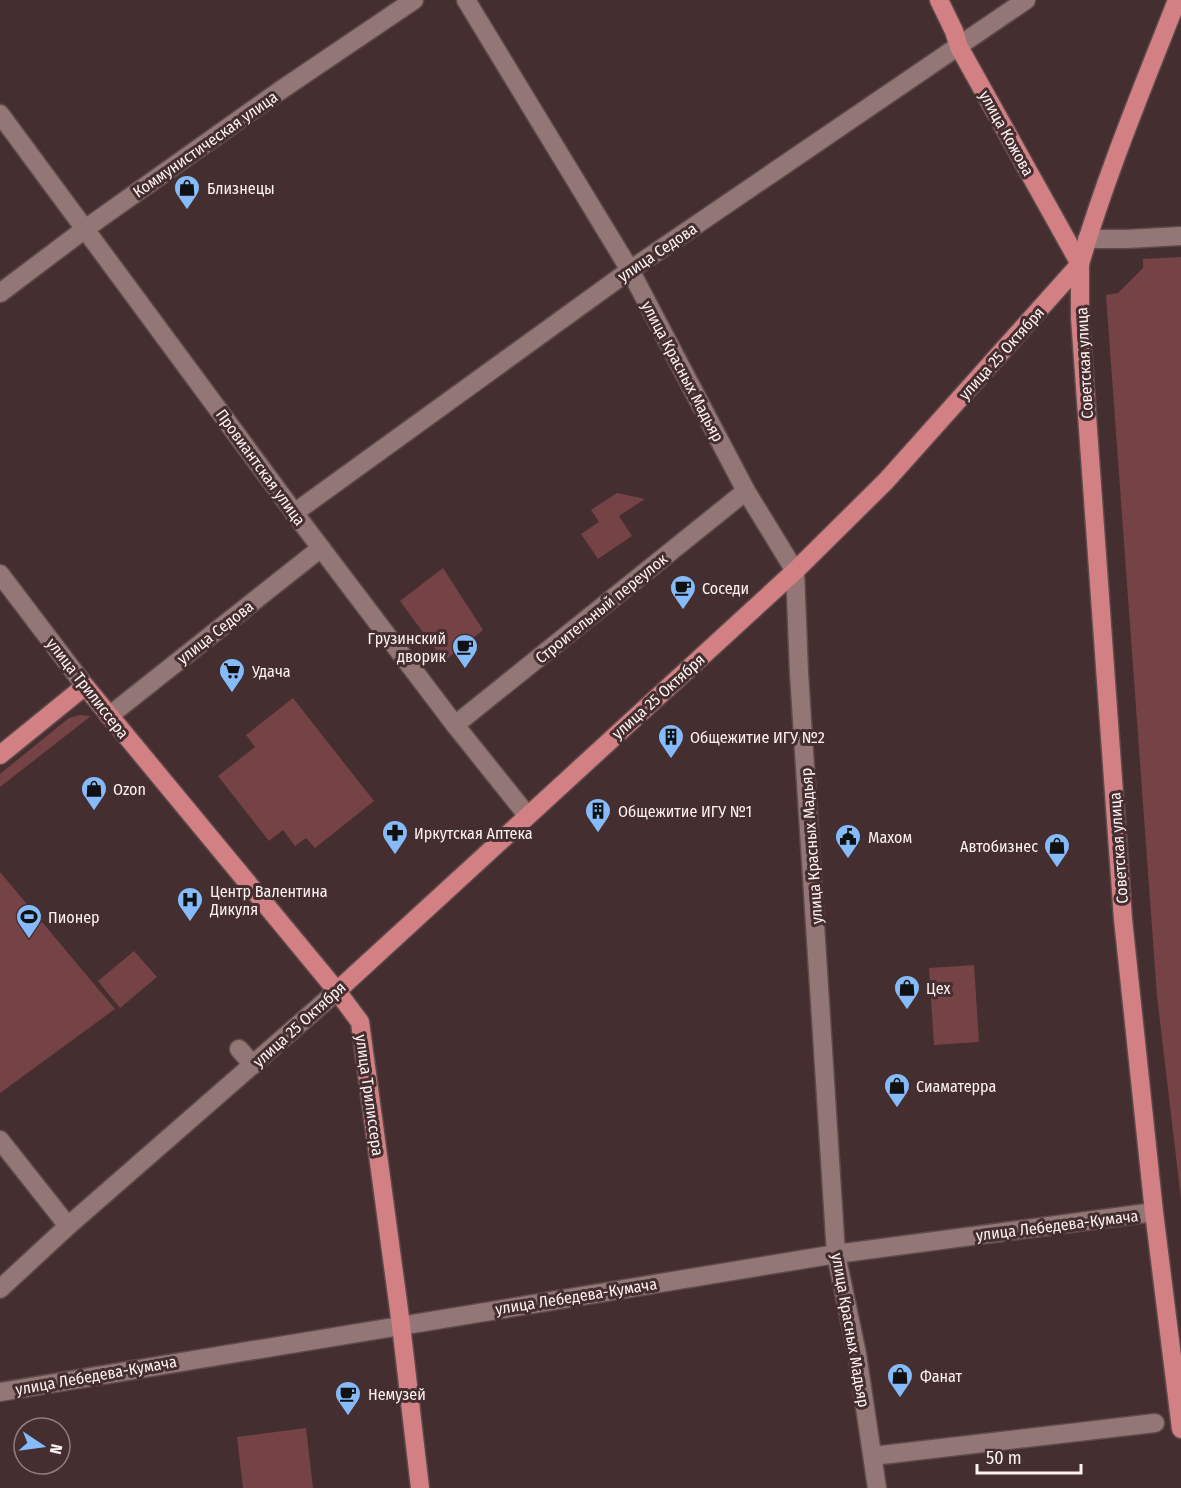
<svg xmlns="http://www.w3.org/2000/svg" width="1181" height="1488" font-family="'Fira Sans Condensed',sans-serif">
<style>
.green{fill:#754346}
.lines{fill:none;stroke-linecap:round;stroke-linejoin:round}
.minor-casing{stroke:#5e4a4b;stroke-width:21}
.major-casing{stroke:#5e4a4b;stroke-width:21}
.minor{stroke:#937777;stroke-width:18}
.major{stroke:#d38085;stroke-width:18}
.labels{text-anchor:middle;stroke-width:6;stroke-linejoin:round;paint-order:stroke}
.street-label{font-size:16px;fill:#fef1f1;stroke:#452e2f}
.poi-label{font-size:16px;fill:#fef1f1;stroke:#452e2f;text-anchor:start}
</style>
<rect width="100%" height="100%" fill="#452e2f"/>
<g class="green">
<path d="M1181 257V1199L1157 996 1106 295 1118 293 1143 268V259Z"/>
<path d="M617 493 645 499 619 516 632 536 598 559 581 534 599 522 591 510Z"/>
<path d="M443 568 483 630 444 661 400 601Z"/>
<path d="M293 698 374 801 315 848 306 838 295 846 283 830 269 841 218 776 255 747 246 735Z"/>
<path d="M80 715 91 716 0 787V774L69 718Z"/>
<path d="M0 872 115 1009 0 1093Z"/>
<path d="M134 951 157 977 120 1008 98 981Z"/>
<path d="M974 965 979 1042 934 1045 929 968Z"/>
<path d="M306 1428 313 1488H243L237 1437Z"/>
</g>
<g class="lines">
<defs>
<g id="minor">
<path d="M466 0 630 270 746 491 795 571 799 673 836 1254 857 1354 877 1488"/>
<path d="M0 114 299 519 455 725 527 815"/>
<path d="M1087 239H1127L1181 236"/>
<path d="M0 293 85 229 278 92 414 0"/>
<path d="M294 513 630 270 1026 0"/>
<path d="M0 574 85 686"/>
<path d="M109 716 321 548"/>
<path d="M455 725 746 491"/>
<path d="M239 1049 253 1065"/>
<path d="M0 1140 68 1226"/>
<path d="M0 1289 68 1226 337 991"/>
<path d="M0 1392 836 1254 1154 1212"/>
<path d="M873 1456 1155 1423"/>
</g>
<g id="major">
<path d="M939 0 954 31 959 47 1080 264V317L1123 919 1154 1212 1181 1429"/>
<path d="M0 755 85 686 337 991 360 1022 401 1325 420 1488"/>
<path d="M337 991 795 571 886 481 1080 264C1106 175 1143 87 1177 0"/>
</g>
</defs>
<use href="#minor" class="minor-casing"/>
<use href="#major" class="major-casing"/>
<use href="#minor" class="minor"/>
<use href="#major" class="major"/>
</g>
<defs>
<symbol id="shop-pin" viewBox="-11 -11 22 30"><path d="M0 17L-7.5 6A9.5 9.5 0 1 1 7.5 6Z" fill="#85bbfb" stroke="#452e2f"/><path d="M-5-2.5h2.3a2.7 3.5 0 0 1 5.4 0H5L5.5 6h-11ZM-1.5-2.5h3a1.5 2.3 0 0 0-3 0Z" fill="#111"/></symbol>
<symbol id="cafe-pin" viewBox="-11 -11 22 30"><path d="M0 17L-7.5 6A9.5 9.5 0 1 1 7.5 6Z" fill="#85bbfb" stroke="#452e2f"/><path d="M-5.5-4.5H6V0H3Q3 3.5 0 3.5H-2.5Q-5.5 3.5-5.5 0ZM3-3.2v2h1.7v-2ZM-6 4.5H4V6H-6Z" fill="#111"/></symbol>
<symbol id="supermarket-pin" viewBox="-11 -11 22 30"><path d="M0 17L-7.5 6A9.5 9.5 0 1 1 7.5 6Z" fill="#85bbfb" stroke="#452e2f"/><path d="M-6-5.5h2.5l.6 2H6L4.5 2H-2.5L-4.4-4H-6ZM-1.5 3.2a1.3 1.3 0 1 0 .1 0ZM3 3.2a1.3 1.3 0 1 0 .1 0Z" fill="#111"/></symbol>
<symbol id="building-pin" viewBox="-11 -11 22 30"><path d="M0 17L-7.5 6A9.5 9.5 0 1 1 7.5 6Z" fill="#85bbfb" stroke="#452e2f"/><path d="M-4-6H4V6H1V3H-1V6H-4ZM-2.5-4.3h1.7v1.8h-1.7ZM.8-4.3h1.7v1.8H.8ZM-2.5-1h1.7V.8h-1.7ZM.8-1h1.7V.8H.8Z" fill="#111"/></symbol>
<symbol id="pharmacy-pin" viewBox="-11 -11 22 30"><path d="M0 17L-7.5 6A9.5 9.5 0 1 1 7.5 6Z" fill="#85bbfb" stroke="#452e2f"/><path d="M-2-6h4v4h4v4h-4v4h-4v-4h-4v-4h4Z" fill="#111"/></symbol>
<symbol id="civic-pin" viewBox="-11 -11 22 30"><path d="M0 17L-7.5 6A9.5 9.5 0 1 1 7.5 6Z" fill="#85bbfb" stroke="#452e2f"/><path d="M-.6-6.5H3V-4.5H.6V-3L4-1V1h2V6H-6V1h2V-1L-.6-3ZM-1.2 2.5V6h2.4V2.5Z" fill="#111"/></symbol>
<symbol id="hospital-pin" viewBox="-11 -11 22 30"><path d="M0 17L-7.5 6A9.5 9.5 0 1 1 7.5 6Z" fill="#85bbfb" stroke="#452e2f"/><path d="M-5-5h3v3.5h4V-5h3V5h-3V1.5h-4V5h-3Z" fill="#111"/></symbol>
<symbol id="stadium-pin" viewBox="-11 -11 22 30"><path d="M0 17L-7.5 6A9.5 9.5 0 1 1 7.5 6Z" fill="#85bbfb" stroke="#452e2f"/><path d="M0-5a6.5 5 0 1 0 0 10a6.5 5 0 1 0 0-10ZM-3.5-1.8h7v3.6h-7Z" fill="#111"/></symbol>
</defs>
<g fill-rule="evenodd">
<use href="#shop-pin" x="172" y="173" width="30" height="40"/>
<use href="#cafe-pin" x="668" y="573" width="30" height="40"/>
<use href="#cafe-pin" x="450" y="632" width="30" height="40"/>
<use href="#supermarket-pin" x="217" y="656" width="30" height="40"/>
<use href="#building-pin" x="656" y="722" width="30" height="40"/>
<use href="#shop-pin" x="79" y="774" width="30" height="40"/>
<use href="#building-pin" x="583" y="796" width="30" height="40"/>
<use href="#pharmacy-pin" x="380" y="818" width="30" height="40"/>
<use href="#civic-pin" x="833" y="822" width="30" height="40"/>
<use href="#shop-pin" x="1042" y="831" width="30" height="40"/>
<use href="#hospital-pin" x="175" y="885" width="30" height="40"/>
<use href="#stadium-pin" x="14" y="902" width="30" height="40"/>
<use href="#shop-pin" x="892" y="973" width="30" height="40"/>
<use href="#shop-pin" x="882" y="1071" width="30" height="40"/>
<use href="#shop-pin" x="885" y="1361" width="30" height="40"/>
<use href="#cafe-pin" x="333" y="1379" width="30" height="40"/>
</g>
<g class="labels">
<g class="street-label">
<text transform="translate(1007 133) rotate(61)" y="6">улица Кожова</text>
<text transform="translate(205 144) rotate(-35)" y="6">Коммунистическая улица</text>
<text transform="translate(657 252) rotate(-34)" y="6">улица Седова</text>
<text transform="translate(1001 353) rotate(-48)" y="6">улица 25 Октября</text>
<text transform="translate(1084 363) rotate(-93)" y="6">Советская улица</text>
<text transform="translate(683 371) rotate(62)" y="6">улица Красных Мадьяр</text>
<text transform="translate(261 467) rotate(54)" y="6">Провиантская улица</text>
<text transform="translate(601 608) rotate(-39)" y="6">Строительный переулок</text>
<text transform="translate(215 632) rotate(-38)" y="6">улица Седова</text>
<text transform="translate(88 688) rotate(52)" y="6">улица Трилиссера</text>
<text transform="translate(658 696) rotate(-42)" y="6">улица 25 Октября</text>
<text transform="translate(811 846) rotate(-94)" y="6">улица Красных Мадьяр</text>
<text transform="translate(1118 848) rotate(-94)" y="6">Советская улица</text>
<text transform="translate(299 1024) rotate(-42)" y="6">улица 25 Октября</text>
<text transform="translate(370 1095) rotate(82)" y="6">улица Трилиссера</text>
<text transform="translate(1057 1225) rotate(-7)" y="6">улица Лебедева-Кумача</text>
<text transform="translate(576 1296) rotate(-9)" y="6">улица Лебедева-Кумача</text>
<text transform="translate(851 1330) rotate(80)" y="6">улица Красных Мадьяр</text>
<text transform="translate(96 1375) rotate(-10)" y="6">улица Лебедева-Кумача</text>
</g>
<g class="poi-label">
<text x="207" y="194">Близнецы</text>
<text x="702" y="594">Соседи</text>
<text x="446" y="644" text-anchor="end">Грузинский<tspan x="446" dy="18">дворик</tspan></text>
<text x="252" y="677">Удача</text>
<text x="690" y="743">Общежитие ИГУ №2</text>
<text x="113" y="795">Ozon</text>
<text x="618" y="817">Общежитие ИГУ №1</text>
<text x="414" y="839">Иркутская Аптека</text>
<text x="868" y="843">Махом</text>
<text x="1038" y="852" text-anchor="end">Автобизнес</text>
<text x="210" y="897">Центр Валентина<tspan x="210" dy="18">Дикуля</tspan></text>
<text x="48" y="923">Пионер</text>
<text x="926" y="994">Цех</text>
<text x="916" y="1092">Сиаматерра</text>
<text x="920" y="1382">Фанат</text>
<text x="368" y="1400">Немузей</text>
</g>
</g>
<g transform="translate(42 1446) rotate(103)"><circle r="28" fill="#452e2f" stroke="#8f7c7d" stroke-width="1.5"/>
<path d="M0-4.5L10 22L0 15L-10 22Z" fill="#85bbfb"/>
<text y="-9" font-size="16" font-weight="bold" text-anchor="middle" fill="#fef1f1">N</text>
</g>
<path d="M977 1464v9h104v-9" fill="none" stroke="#fef1f1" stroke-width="3"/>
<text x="986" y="1464" font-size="18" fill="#fef1f1" stroke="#452e2f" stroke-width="4.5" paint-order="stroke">50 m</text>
</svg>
